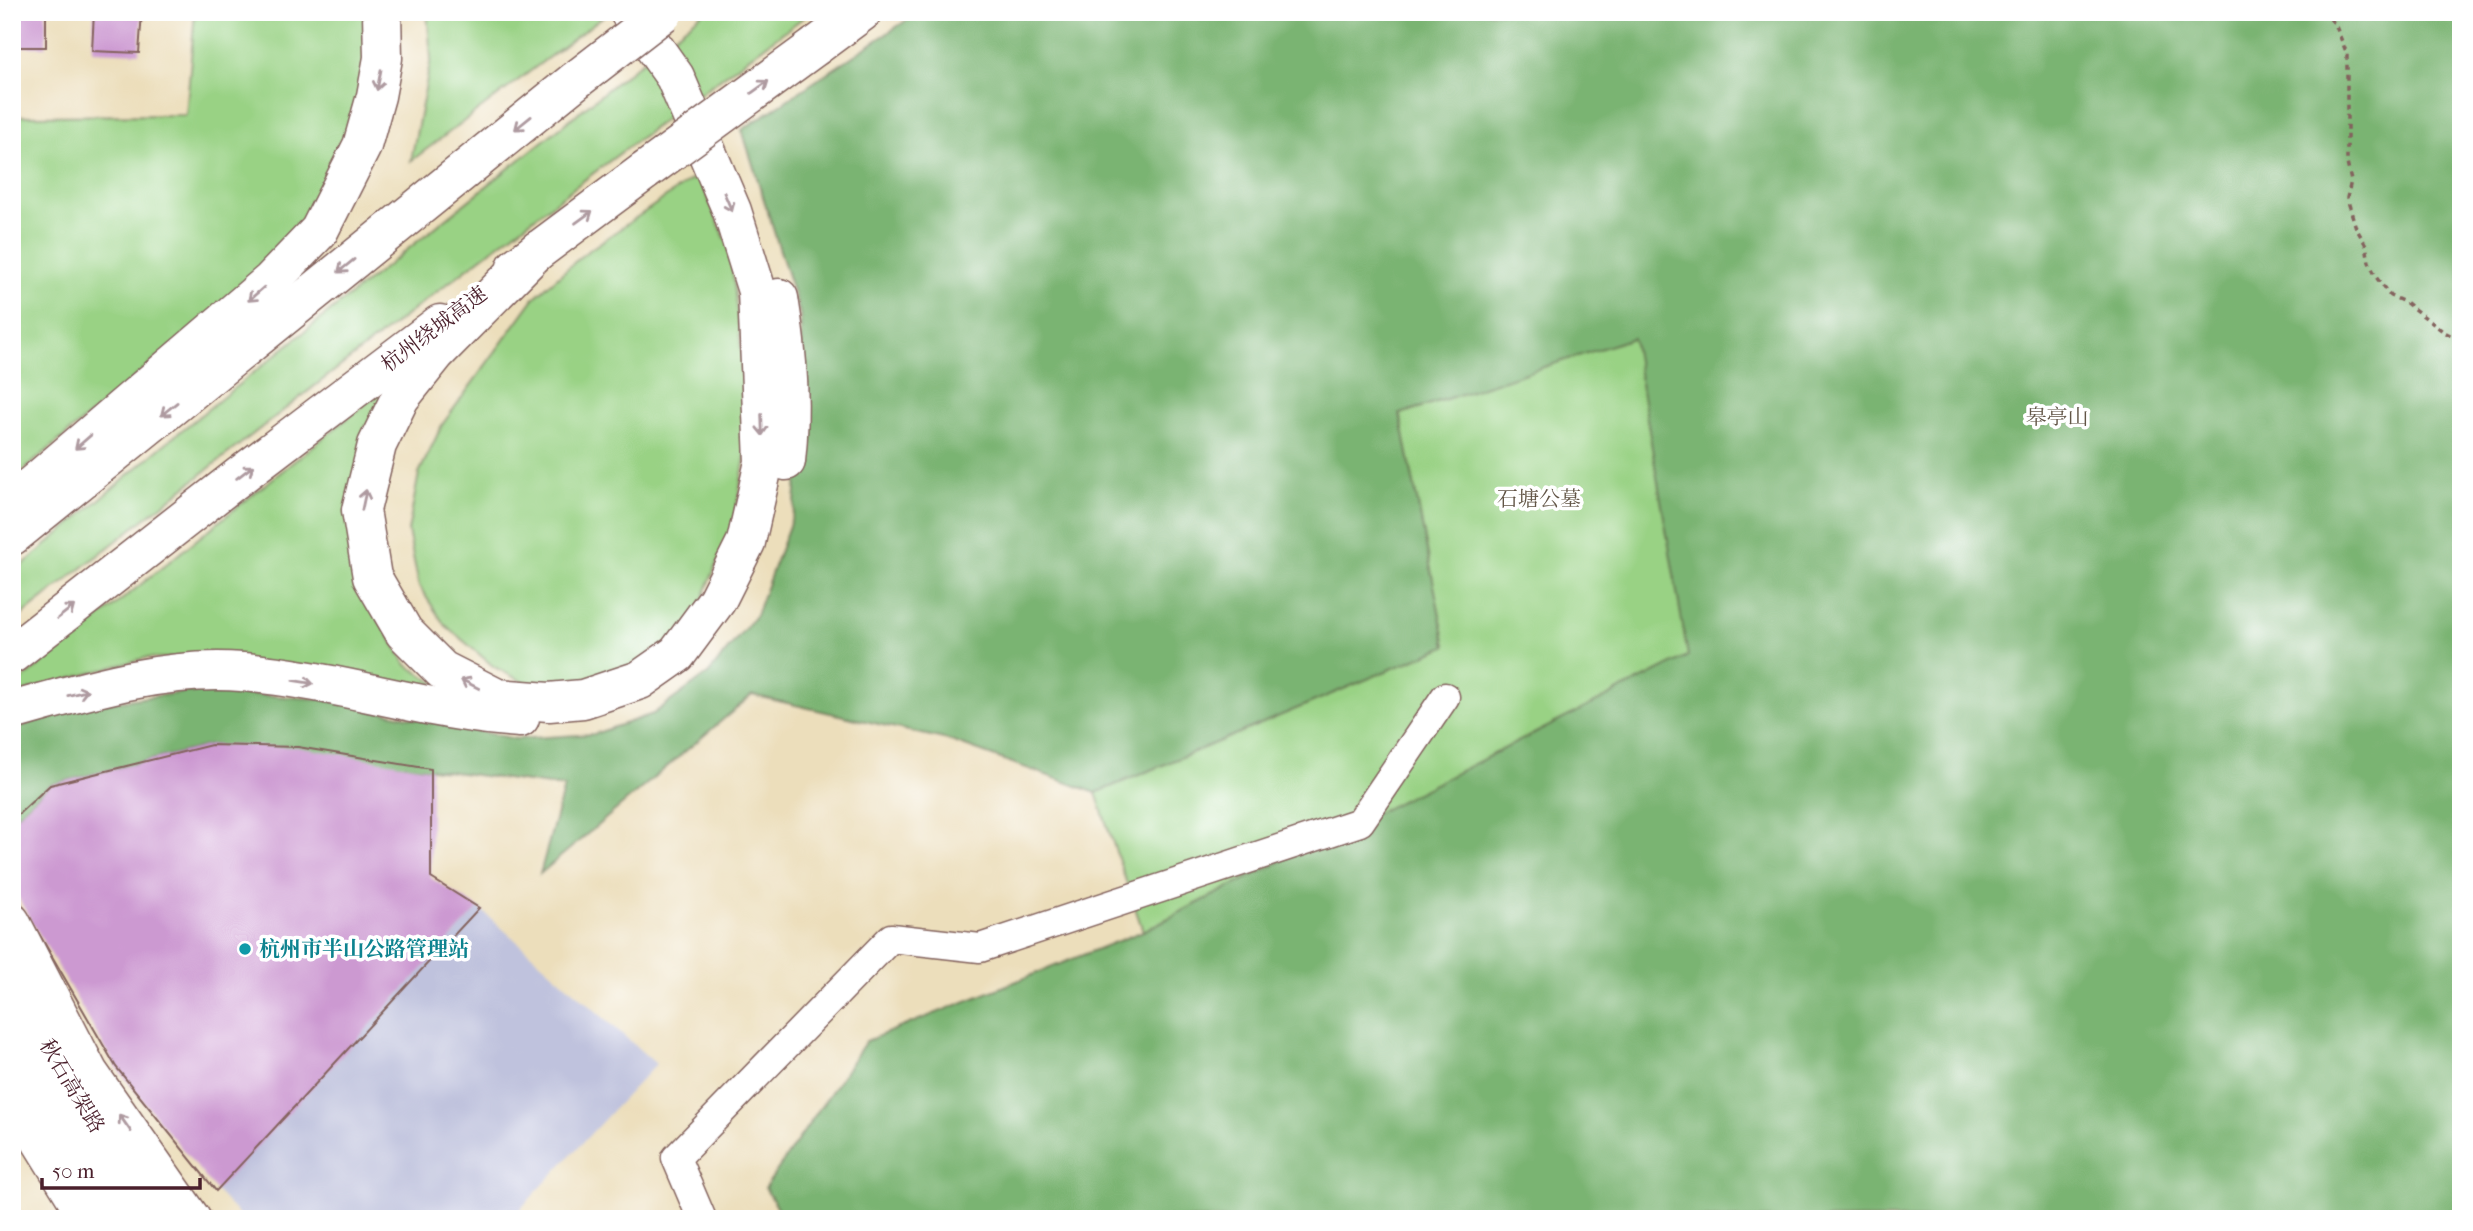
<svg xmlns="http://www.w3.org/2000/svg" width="2473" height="1231" font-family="'IM FELL French Canon','Noto Serif SC',serif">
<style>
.industrial{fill:#bfc2dd}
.green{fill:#99d284;stroke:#727858;stroke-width:2}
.forest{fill:#7ab472;stroke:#626a4e;stroke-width:2}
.building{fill:#cc99d1}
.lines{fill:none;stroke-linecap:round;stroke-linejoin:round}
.minor-casing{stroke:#83625d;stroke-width:31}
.major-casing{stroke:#83625d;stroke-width:38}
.highway-casing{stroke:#83625d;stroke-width:41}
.path{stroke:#83625d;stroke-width:3.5;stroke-dasharray:5 5;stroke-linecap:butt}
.minor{stroke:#fff;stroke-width:28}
.major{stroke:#fff;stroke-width:35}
.highway{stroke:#fff;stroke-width:38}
.highway-bridge-casing{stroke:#83625d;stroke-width:41;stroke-linecap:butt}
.highway-bridge{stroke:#fff;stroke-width:38}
.oneway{stroke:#ae9aa0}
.culture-dot{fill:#0f9aa8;stroke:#fff;stroke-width:2.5}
.labels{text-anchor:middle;stroke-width:7;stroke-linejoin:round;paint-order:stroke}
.street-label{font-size:21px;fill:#4a1f2b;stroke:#fff}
.park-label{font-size:21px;fill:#625546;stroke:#fff}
.culture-label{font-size:21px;font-weight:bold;fill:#0d838f;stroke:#fff;text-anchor:start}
</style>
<rect width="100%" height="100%" fill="#fff"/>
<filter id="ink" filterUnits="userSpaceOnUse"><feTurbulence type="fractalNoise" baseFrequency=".0143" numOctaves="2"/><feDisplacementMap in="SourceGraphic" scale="14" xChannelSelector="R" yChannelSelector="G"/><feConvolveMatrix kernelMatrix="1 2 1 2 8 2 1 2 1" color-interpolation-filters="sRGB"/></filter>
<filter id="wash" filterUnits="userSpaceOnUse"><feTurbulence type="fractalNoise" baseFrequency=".00686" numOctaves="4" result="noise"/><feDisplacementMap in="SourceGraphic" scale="28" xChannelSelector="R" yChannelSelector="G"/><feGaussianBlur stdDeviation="1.57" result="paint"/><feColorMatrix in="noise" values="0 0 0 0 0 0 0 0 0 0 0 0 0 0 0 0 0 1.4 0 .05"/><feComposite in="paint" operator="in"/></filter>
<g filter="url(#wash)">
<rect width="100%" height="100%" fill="#ecdebb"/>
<path class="industrial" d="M479 908 656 1064 511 1219H243L216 1191Z"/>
<g class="green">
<path d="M195 12H368V75L355 132 288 249 12 480V116L186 115Z"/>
<path d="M427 12H602L605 15 411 161 431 58Z"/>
<path d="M704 12H811C540 209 276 415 12 623V574L167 442Z"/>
<path d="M698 175 730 250 742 355 746 452 734 522 692 625 640 667 586 680 535 688 494 667 444 624 419 586 408 531 419 473 442 425 535 297 585 253Z"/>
<path d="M1634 337 1689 656 1143 931 1096 793 1446 646 1400 414Z"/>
<path d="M394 381 359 588 407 665 467 704 222 658H145L12 695V688Z"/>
</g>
<path class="forest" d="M919 12H2461V1219H785L765 1188 866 1041 1143 931 1688 656 1633 338 1400 414 1446 646 1096 793 948 740 752 695 540 874 564 787 395 764 211 745 50 785 12 820V730L72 707 195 691 321 699 516 739 594 734 653 714 709 673 756 615 794 512 804 407 800 314 742 130Z"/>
<g id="blocks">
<g class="building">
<rect x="12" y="12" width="34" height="35"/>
<path d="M94 12H142L139 53 92 51Z"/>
<path d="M211 745 298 747 431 769V878L479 908 216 1191 116 1067 12 887V820L50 785Z"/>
</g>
</g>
</g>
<g filter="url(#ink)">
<use href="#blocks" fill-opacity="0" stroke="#83625d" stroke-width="2"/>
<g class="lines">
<defs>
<path id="minor" d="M702 1219 676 1158 891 938 980 948 1360 822 1445 697"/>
<g id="major">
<path d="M12 921 90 1072 193 1219"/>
<path d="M12 1097 80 1207 90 1219"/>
</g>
<g id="highway">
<path d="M816 46 862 12"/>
<path d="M538 250 436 353 400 398 377 445 361 510 372 577 404 632 442 670 497 698 549 702 583 699 640 680 677 654 717 600 746 542 764 462 757 291 732 211 675 77 629 12"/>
<path d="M516 267 645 171"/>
<path d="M779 298C788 352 792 406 786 461"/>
<path d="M12 505 23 493 271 281 319 231 362 146 376 96 383 58 382 12"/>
<path d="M12 536 576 80"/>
<path d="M12 654 241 475 440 324"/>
<path d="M12 711C87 690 164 666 242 672 335 679 426 712 520 718"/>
<path d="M12 982 66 1080 121 1162 164 1219"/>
<path d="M12 1054 39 1100 121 1219"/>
</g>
</defs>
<use href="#minor" class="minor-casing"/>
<use href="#major" class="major-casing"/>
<use href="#highway" class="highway-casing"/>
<path class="path" d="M2323 12 2335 24 2347 54V163L2351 181 2347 198 2356 228 2366 245 2369 262 2376 277 2390 296 2405 302 2444 332 2461 340"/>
<use href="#minor" class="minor"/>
<use href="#major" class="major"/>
<use href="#highway" class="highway"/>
<defs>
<g id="highway-bridge">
<path d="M576 80 664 12"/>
<path d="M645 171 816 46"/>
</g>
</defs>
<use href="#highway-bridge" class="highway-bridge-casing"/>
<use href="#highway-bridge" class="highway-bridge"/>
</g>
<defs><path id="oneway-shaft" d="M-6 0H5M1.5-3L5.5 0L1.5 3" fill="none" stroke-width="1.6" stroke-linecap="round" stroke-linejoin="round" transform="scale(1.75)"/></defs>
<g class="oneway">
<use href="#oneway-shaft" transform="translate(379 80) rotate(101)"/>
<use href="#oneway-shaft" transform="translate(760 87) rotate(-36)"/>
<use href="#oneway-shaft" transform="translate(523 123) rotate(141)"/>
<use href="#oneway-shaft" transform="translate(728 202) rotate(67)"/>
<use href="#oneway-shaft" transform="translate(584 217) rotate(-36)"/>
<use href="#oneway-shaft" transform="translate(346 266) rotate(141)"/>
<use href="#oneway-shaft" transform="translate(256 294) rotate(139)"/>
<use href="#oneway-shaft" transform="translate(169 409) rotate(141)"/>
<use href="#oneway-shaft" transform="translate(762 425) rotate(88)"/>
<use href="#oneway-shaft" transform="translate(83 442) rotate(139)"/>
<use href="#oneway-shaft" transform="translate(245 472) rotate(-37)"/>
<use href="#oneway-shaft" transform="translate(364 500) rotate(-78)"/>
<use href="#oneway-shaft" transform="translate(66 612) rotate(-38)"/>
<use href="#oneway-shaft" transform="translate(303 682) rotate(9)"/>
<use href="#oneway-shaft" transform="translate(470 684) rotate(-153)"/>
<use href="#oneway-shaft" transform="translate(78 693) rotate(-14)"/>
<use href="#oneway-shaft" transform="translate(125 1123) rotate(-125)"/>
</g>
</g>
<circle class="culture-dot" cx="245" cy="949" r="7"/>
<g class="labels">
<g class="street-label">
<text transform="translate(434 329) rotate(-37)" y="7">杭州绕城高速</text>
<text transform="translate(72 1086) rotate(59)" y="7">秋石高架路</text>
</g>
<g class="park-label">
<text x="2057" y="424">皋亭山</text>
<text x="1539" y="506">石塘公墓</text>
</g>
<g class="culture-label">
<text x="259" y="956">杭州市半山公路管理站</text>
</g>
</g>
<rect width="2473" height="1231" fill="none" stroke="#fff" stroke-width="42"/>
<path d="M42 1178v10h158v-10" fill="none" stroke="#4a1f2b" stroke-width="3.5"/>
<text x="52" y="1178" font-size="21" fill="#4a1f2b" stroke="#ffffff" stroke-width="5" paint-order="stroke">50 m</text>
</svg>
